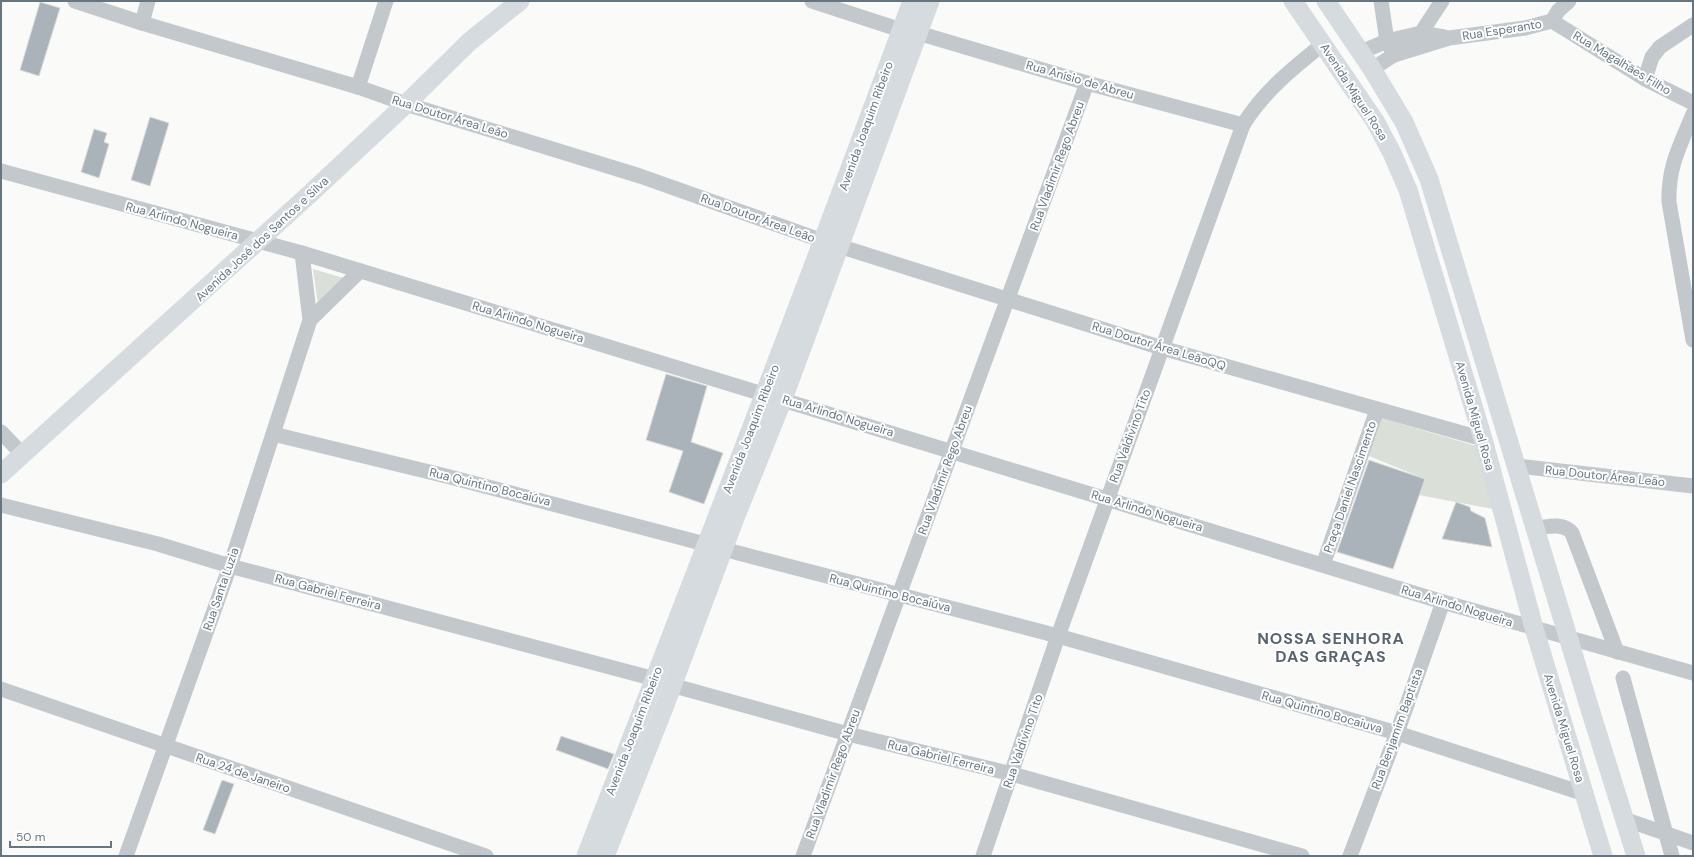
<svg xmlns="http://www.w3.org/2000/svg" width="1694" height="857" font-family="'DM Sans',sans-serif">
<style>
.green{fill:#dadfd7}
.building{fill:#aab3b9;stroke:#dcdcda}
.lines{fill:none;stroke-linecap:round;stroke-linejoin:round}
.minor{stroke:#c3c8cc;stroke-width:15}
.major{stroke:#d6dbdf;stroke-width:19}
.labels{text-anchor:middle;stroke-width:4;stroke-linejoin:round;paint-order:stroke}
.street-label{font-size:12px;fill:#657683;stroke:#fff}
.district-label{font-size:16px;font-weight:bold;letter-spacing:1px;fill:#57646e;stroke:#fff}
</style>
<rect width="100%" height="100%" fill="#fafaf8"/>
<g class="green">
<path d="M313 269 347 279 320 319Z"/>
<path d="M1382 418 1476 446 1493 509 1419 495 1425 479 1369 456Z"/>
</g>
<g class="building">
<path d="M40 2 60 8 39 76 20 70Z"/>
<path d="M150 117 169 123 150 186 131 180Z"/>
<path d="M94 129 107 133 104 142 109 144 99 178 81 172Z"/>
<path d="M666 374 707 386 691 442 723 453 704 504 669 492 683 451 646 440Z"/>
<path d="M1369 460 1425 479 1393 569 1337 552Z"/>
<path d="M1456 502 1470 507 1471 511 1485 518 1492 547 1442 539Z"/>
<path d="M561 736 614 754 608 769 556 750Z"/>
<path d="M222 780 234 784 215 834 203 830Z"/>
</g>
<g class="lines">
<g class="minor">
<path d="M75 1 142 23 358 87 406 104 640 176 823 241 1162 348 1483 439"/>
<path d="M812 1 901 30"/>
<path d="M1381 1 1387 41 1392 51"/>
<path d="M1552 21 1645 79 1693 103"/>
<path d="M142 23 148 1"/>
<path d="M918 33 1087 83 1243 125"/>
<path d="M1421 33 1442 1"/>
<path d="M1361 52 1387 41 1421 33 1444 37"/>
<path d="M1372 69 1394 55 1449 38 1525 28 1552 21 1558 11 1569 1"/>
<path d="M1645 79 1652 57 1660 47 1693 25"/>
<path d="M358 87 386 1"/>
<path d="M1693 114C1680 146 1668 166 1669 202L1693 340"/>
<path d="M1 171 302 253 1443 602 1693 673"/>
<path d="M310 320 360 271"/>
<path d="M1 432 22 454"/>
<path d="M273 434 446 476 705 544"/>
<path d="M1517 466 1693 486"/>
<path d="M1 505 158 544 230 566 655 679"/>
<path d="M1536 528C1548 527 1563 522 1572 533L1617 652"/>
<path d="M723 549 1058 636 1397 733 1585 794"/>
<path d="M1323 565 1377 410"/>
<path d="M1623 678 1672 856"/>
<path d="M671 685 848 734 1012 774 1302 856"/>
<path d="M1 689 486 856"/>
<path d="M1624 819 1693 843"/>
<path d="M126 856 230 566 310 320 302 253"/>
<path d="M803 856 1087 83"/>
<path d="M983 856 1058 636 1243 125C1263 92 1293 68 1323 44"/>
<path d="M1350 856 1397 733 1443 602"/>
</g>
<g class="major">
<path d="M1293 1 1375 121 1392 153 1408 190 1483 439 1534 628 1603 856"/>
<path d="M1326 1 1372 69 1404 122 1429 179 1589 706 1636 856"/>
<path d="M1 474 312 192 406 104 469 42 520 1"/>
<path d="M586 856C696 571 807 288 912 1"/>
<path d="M605 856 665 705 735 518 783 399 930 1"/>
</g>
</g>
<g class="labels">
<g class="street-label">
<text transform="translate(1502 30) rotate(-9)" y="4">Rua Esperanto</text>
<text transform="translate(1622 63) rotate(31)" y="4">Rua Magalhães Filho</text>
<text transform="translate(1080 80) rotate(16)" y="4">Rua Anísio de Abreu</text>
<text transform="translate(1354 92) rotate(57)" y="4">Avenida Miguel Rosa</text>
<text transform="translate(450 117) rotate(17)" y="4">Rua Doutor Área Leão</text>
<text transform="translate(866 126) rotate(-70)" y="4">Avenida Joaquim Ribeiro</text>
<text transform="translate(1057 166) rotate(-70)" y="4">Rua Vladimir Rego Abreu</text>
<text transform="translate(758 218) rotate(20)" y="4">Rua Doutor Área Leão</text>
<text transform="translate(182 221) rotate(15)" y="4">Rua Arlindo Nogueira</text>
<text transform="translate(262 239) rotate(-43)" y="4">Avenida José dos Santos e Silva</text>
<text transform="translate(528 322) rotate(17)" y="4">Rua Arlindo Nogueira</text>
<text transform="translate(1159 346) rotate(17)" y="4">Rua Doutor Área LeãoQQ</text>
<text transform="translate(838 416) rotate(17)" y="4">Rua Arlindo Nogueira</text>
<text transform="translate(1475 416) rotate(74)" y="4">Avenida Miguel Rosa</text>
<text transform="translate(751 429) rotate(-69)" y="4">Avenida Joaquim Ribeiro</text>
<text transform="translate(1130 436) rotate(-70)" y="4">Rua Valdivino Tito</text>
<text transform="translate(945 470) rotate(-70)" y="4">Rua Vladimir Rego Abreu</text>
<text transform="translate(1605 476) rotate(6)" y="4">Rua Doutor Área Leão</text>
<text transform="translate(490 487) rotate(14)" y="4">Rua Quintino Bocaiúva</text>
<text transform="translate(1350 487) rotate(-71)" y="4">Praça Daniel Nascimento</text>
<text transform="translate(1147 511) rotate(17)" y="4">Rua Arlindo Nogueira</text>
<text transform="translate(221 589) rotate(-71)" y="4">Rua Santa Luzia</text>
<text transform="translate(328 592) rotate(15)" y="4">Rua Gabriel Ferreira</text>
<text transform="translate(890 593) rotate(14)" y="4">Rua Quintino Bocaiúva</text>
<text transform="translate(1457 606) rotate(17)" y="4">Rua Arlindo Nogueira</text>
<text transform="translate(1322 712) rotate(16)" y="4">Rua Quintino Bocaiuva</text>
<text transform="translate(1564 728) rotate(73)" y="4">Avenida Miguel Rosa</text>
<text transform="translate(1397 729) rotate(-70)" y="4">Rua Benjamim Baptista</text>
<text transform="translate(634 731) rotate(-69)" y="4">Avenida Joaquim Ribeiro</text>
<text transform="translate(1023 741) rotate(-71)" y="4">Rua Valdivino Tito</text>
<text transform="translate(941 757) rotate(14)" y="4">Rua Gabriel Ferreira</text>
<text transform="translate(243 773) rotate(19)" y="4">Rua 24 de Janeiro</text>
<text transform="translate(833 774) rotate(-70)" y="4">Rua Vladimir Rego Abreu</text>
</g>
<g class="district-label">
<text x="1331" y="644">NOSSA SENHORA<tspan x="1331" dy="18">DAS GRAÇAS</tspan></text>
</g>
</g>
<rect width="1694" height="857" fill="none" stroke="#657683" stroke-width="4"/>
<path d="M10 841v6h101v-6" fill="none" stroke="#657683" stroke-width="2"/>
<text x="16" y="841" font-size="12" fill="#657683" stroke="#ffffff" stroke-width="3" paint-order="stroke">50 m</text>
</svg>
